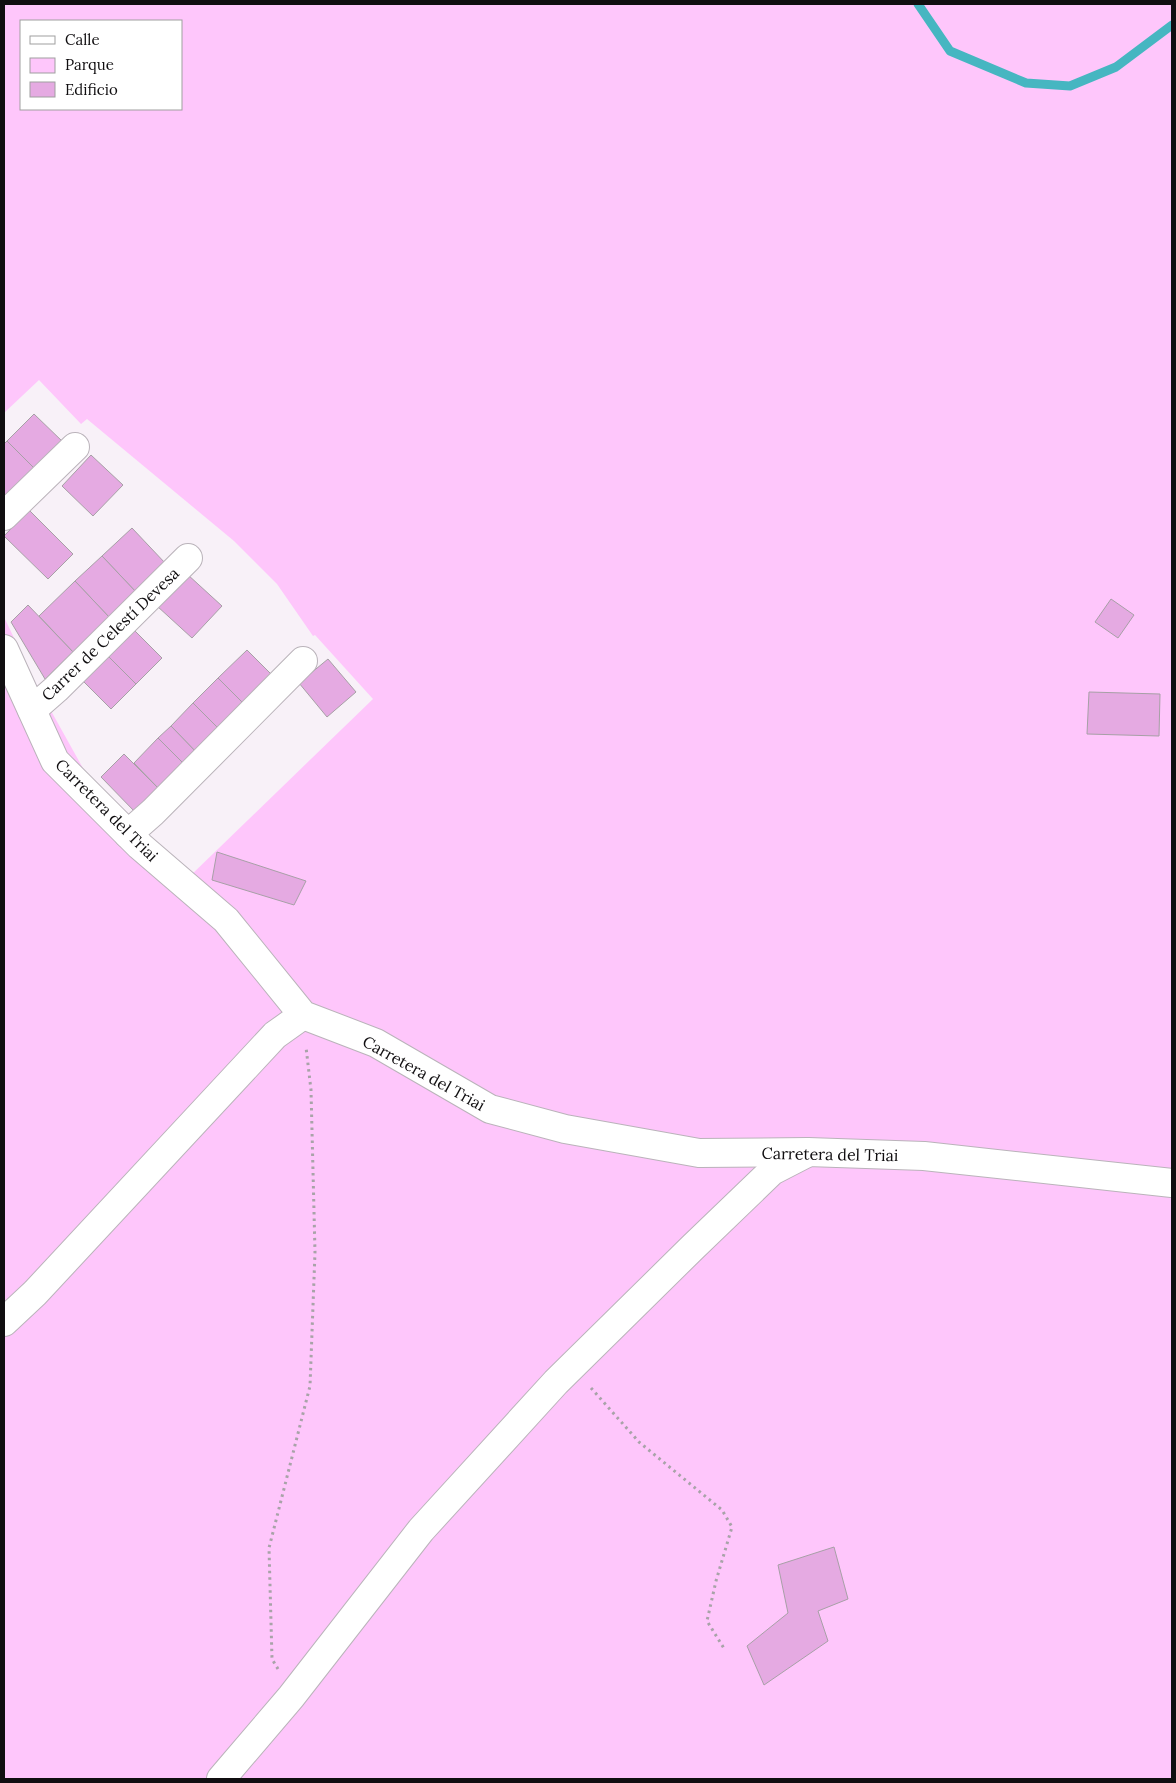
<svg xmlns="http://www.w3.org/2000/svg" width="1176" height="1783" font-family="Lora,serif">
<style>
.green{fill:#fec6fb;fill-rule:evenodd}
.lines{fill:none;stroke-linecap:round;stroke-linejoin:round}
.stream{stroke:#46b6c1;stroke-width:9}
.building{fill:#e5aae2;stroke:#a7a0a6}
.minor-casing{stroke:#bab3ba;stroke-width:30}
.path{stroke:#a8a3a8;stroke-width:3;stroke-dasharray:2.5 4;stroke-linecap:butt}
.minor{stroke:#fff;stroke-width:28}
.labels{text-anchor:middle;stroke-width:5;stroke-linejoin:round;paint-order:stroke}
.street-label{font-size:16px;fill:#100e10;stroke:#fff}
</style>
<rect width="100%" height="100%" fill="#f8f1f8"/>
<path class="green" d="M4 4H1172V1779H4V617L36 684 84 770 188 878 373 699 315 635 313 636 277 584 234 541 87 419 81 424 39 380 4 413ZM21 21H181V109H21Z"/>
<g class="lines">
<path class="stream" d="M918 4 950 51 1026 83 1070 86 1116 67 1172 25"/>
</g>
<g class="building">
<path d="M34 414 63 442 36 470 7 441Z"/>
<path d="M7 441 36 470 4 498V444Z"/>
<path d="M91 455 123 485 93 516 62 486Z"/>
<path d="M29 510 73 554 48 579 4 536Z"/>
<path d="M132 528 166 564 136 592 102 556Z"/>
<path d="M102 556 136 592 109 617 75 581Z"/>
<path d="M187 574 222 606 192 638 157 606Z"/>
<path d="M75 581 109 617 73 652 39 616Z"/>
<path d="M1111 599 1134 615 1118 638 1095 622Z"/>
<path d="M28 605 73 652 45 679 11 622Z"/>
<path d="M132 628 162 658 136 684 106 654Z"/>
<path d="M247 650 274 677 245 705 218 678Z"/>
<path d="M106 654 136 684 111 709 81 679Z"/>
<path d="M328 659 356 692 327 717 299 683Z"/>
<path d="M218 678 245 705 220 730 193 703Z"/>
<path d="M1089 692 1160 694 1159 736 1087 734Z"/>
<path d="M193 703 220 730 197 753 171 726Z"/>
<path d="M171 726 197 753 185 765 158 738Z"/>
<path d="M158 738 185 765 160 790 134 763Z"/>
<path d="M124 754 160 790 136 813 101 777Z"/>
<path d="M217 852 306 881 294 905 212 880Z"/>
<path d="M834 1547 848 1599 818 1611 828 1641 764 1685 747 1646 788 1613 778 1565Z"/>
</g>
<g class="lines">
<defs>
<g id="minor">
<path d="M4 516 75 447"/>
<path d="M4 649 55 761 140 846 226 920 303 1015 376 1043 490 1109 565 1129 699 1153 808 1152 924 1156 1172 1183"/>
<path d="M32 710 56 689 188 558"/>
<path d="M128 834 153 812 303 661"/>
<path d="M4 1322 35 1293 275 1035 303 1015"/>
<path d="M221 1779 291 1697 421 1530 556 1382 692 1248 772 1171 805 1154"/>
</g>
</defs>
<use href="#minor" class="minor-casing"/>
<g class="path">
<path d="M591 1388 639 1442 722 1510 732 1527 716 1581 707 1621 725 1650"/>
<path d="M278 1669 272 1659 269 1548 310 1386 315 1252 311 1090 306 1047"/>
</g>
<use href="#minor" class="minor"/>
</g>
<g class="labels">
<g class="street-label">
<text transform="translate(110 634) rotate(-44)" y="6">Carrer de Celestí Devesa</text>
<text transform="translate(107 810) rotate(45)" y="6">Carretera del Triai</text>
<text transform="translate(424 1073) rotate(29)" y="6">Carretera del Triai</text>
<text transform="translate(830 1154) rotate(1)" y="6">Carretera del Triai</text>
</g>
</g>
<rect width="1176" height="1783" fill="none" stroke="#100e10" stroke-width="10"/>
<rect x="20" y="20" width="162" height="90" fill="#ffffff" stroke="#9f9f9f"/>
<rect x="30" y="36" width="25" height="8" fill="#ffffff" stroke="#9f9f9f"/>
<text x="65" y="45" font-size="15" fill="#100e10">Calle</text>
<rect x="30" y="58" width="25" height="15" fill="#fec6fb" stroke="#9f9f9f"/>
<text x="65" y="70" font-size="15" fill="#100e10">Parque</text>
<rect x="30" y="82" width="25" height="15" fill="#e5aae2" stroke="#9f9f9f"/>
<text x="65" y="95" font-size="15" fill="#100e10">Edificio</text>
</svg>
